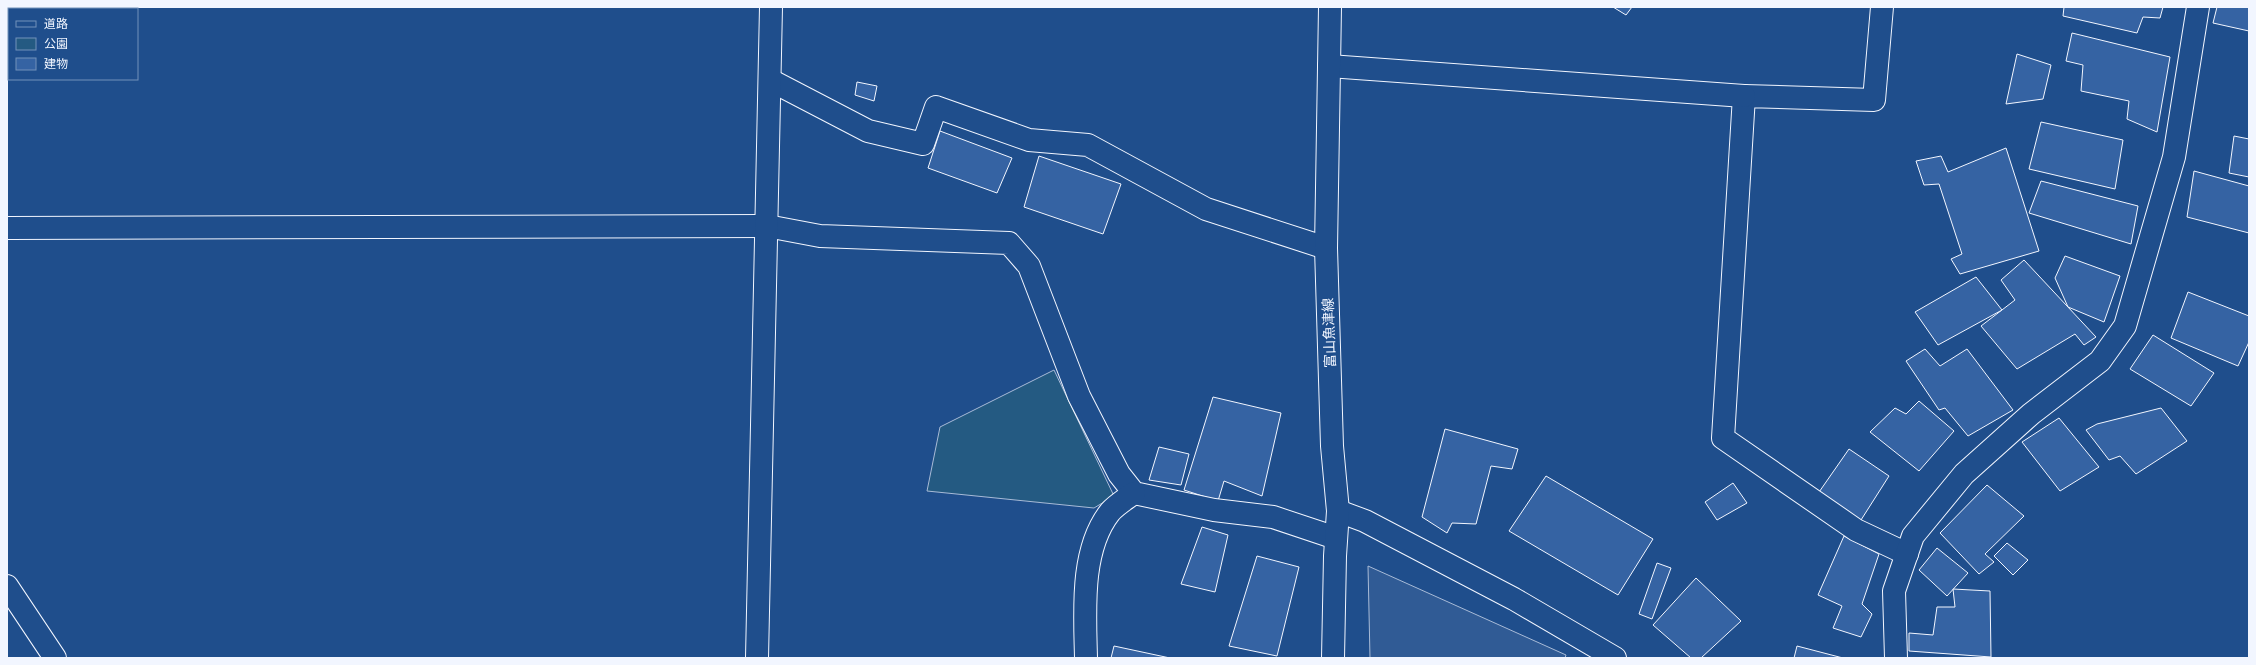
<svg xmlns="http://www.w3.org/2000/svg" width="2256" height="665" font-family="Karla,'Noto Sans JP',sans-serif">
<style>
.green{fill:#245a82;stroke:#a8bbd7}
.parking{fill:#305b95;stroke:#a8bbd7}
.building{fill:#3563a3;stroke:#f2f6ff}
.lines{fill:none;stroke-linecap:round;stroke-linejoin:round}
.minor-casing{stroke:#f2f6ff;stroke-width:24}
.tertiary-casing{stroke:#f2f6ff;stroke-width:24}
.primary-casing{stroke:#f2f6ff;stroke-width:24}
.minor{stroke:#1f4e8c;stroke-width:22}
.tertiary{stroke:#1f4e8c;stroke-width:22}
.primary{stroke:#1f4e8c;stroke-width:22}
.labels{text-anchor:middle;stroke-width:3;stroke-linejoin:round;paint-order:stroke}
.street-label{font-size:14px;fill:#f2f6ff;stroke:#1f4e8c}
</style>
<rect width="100%" height="100%" fill="#1f4e8c"/>
<path class="green" d="M1054 370 1114 496 1094 508 927 491 940 427Z"/>
<path class="parking" d="M1368 566 1566 655 1565 658H1370Z"/>
<g class="building">
<path d="M1613 7H1632L1626 15Z"/>
<path d="M2064 7H2163L2160 18 2143 17 2137 33 2063 16Z"/>
<path d="M2217 7H2249V31L2213 23Z"/>
<path d="M2072 33 2170 57 2157 132 2127 119 2129 101 2081 91 2083 65 2066 61Z"/>
<path d="M2017 54 2051 65 2043 99 2006 104Z"/>
<path d="M857 82 877 86 874 101 855 95Z"/>
<path d="M2041 122 2123 140 2115 189 2029 169Z"/>
<path d="M940 131 1012 158 997 193 928 168Z"/>
<path d="M2234 136 2249 139V177L2229 173Z"/>
<path d="M2006 148 2039 251 1960 274 1951 259 1962 254 1939 184 1924 185 1916 161 1941 156 1948 172Z"/>
<path d="M1039 156 1121 184 1103 234 1024 207Z"/>
<path d="M2194 171 2249 186V233L2187 217Z"/>
<path d="M2041 181 2138 206 2131 244 2029 213Z"/>
<path d="M2065 256 2120 276 2104 322 2068 307 2055 278Z"/>
<path d="M2024 260 2096 337 2084 345 2075 334 2017 369 1981 326 2015 300 2001 280Z"/>
<path d="M1976 277 2002 310 1938 345 1915 312Z"/>
<path d="M2188 292 2249 316V342L2238 366 2171 338Z"/>
<path d="M2153 335 2214 373 2191 406 2130 369Z"/>
<path d="M1925 349 1940 366 1967 349 2013 410 1968 436 1945 408 1939 410 1906 361Z"/>
<path d="M1213 397 1281 413 1262 496 1224 481 1218 501 1184 490Z"/>
<path d="M1919 401 1954 431 1919 471 1870 432 1895 408 1906 414Z"/>
<path d="M2161 408 2187 441 2136 474 2120 456 2109 460 2086 430 2097 424Z"/>
<path d="M2059 418 2099 467 2060 491 2022 442Z"/>
<path d="M1445 429 1518 449 1512 469 1491 466 1476 524 1452 523 1447 533 1422 517Z"/>
<path d="M1159 447 1189 454 1181 485 1149 480Z"/>
<path d="M1849 449 1889 476 1861 520 1817 495Z"/>
<path d="M1546 476 1653 539 1618 595 1509 531Z"/>
<path d="M1733 483 1747 503 1717 520 1705 502Z"/>
<path d="M1987 485 2024 516 1985 554 1994 562 1979 574 1940 533Z"/>
<path d="M1202 527 1228 535 1215 592 1181 584Z"/>
<path d="M1844 536 1879 554 1862 604 1872 614 1861 637 1833 628 1842 606 1818 595Z"/>
<path d="M2007 543 2028 560 2013 575 1994 556Z"/>
<path d="M1937 548 1968 573 1947 596 1919 570Z"/>
<path d="M1257 556 1299 567 1277 656 1229 646Z"/>
<path d="M1657 563 1671 568 1652 619 1639 614Z"/>
<path d="M1696 578 1741 621 1701 658H1691L1653 625Z"/>
<path d="M1953 589 1990 591 1991 657 1909 651V633L1933 635 1937 607H1955Z"/>
<path d="M1114 646 1170 658H1111Z"/>
<path d="M1797 646 1843 658H1794Z"/>
</g>
<g class="lines">
<defs>
<g id="minor">
<path d="M1882 7 1874 100 1744 96 1723 438 1856 530 1907 554"/>
<path d="M1329 66 1744 96"/>
<path d="M770 80 868 131 923 144 936 107 1029 140 1088 145 1206 209 1326 248"/>
<path d="M7 228 767 226 820 236 1009 243 1029 266 1079 396 1119 474 1134 493 1214 510 1273 517 1336 538"/>
<path d="M7 586 55 658"/>
<path d="M757 658 771 7"/>
<path d="M1086 658C1085 612 1080 550 1110 512 1116 505 1126 499 1134 493"/>
<path d="M1896 658 1894 591 1913 536 1964 474 2031 414 2100 361 2125 326 2174 157 2198 7"/>
</g>
<path id="tertiary" d="M1338 511 1365 521 1514 599 1615 658"/>
<path id="primary" d="M1330 7 1326 248 1332 446 1338 511 1335 556 1333 658"/>
</defs>
<use href="#minor" class="minor-casing"/>
<use href="#tertiary" class="tertiary-casing"/>
<use href="#primary" class="primary-casing"/>
<use href="#minor" class="minor"/>
<use href="#tertiary" class="tertiary"/>
<use href="#primary" class="primary"/>
</g>
<g class="labels">
<g class="street-label">
<text transform="translate(1329 333) rotate(-92)" y="5">富山魚津線</text>
</g>
</g>
<rect width="2256" height="665" fill="none" stroke="#f2f6ff" stroke-width="16"/>
<rect x="8" y="8" width="130" height="72" fill="#1f4e8c" stroke="#7391ba"/>
<rect x="16" y="21" width="20" height="6" fill="#1f4e8c" stroke="#7391ba"/>
<text x="44" y="28" font-size="12" fill="#f2f6ff">道路</text>
<rect x="16" y="38" width="20" height="12" fill="#245a82" stroke="#7391ba"/>
<text x="44" y="48" font-size="12" fill="#f2f6ff">公園</text>
<rect x="16" y="58" width="20" height="12" fill="#3563a3" stroke="#7391ba"/>
<text x="44" y="68" font-size="12" fill="#f2f6ff">建物</text>
</svg>
